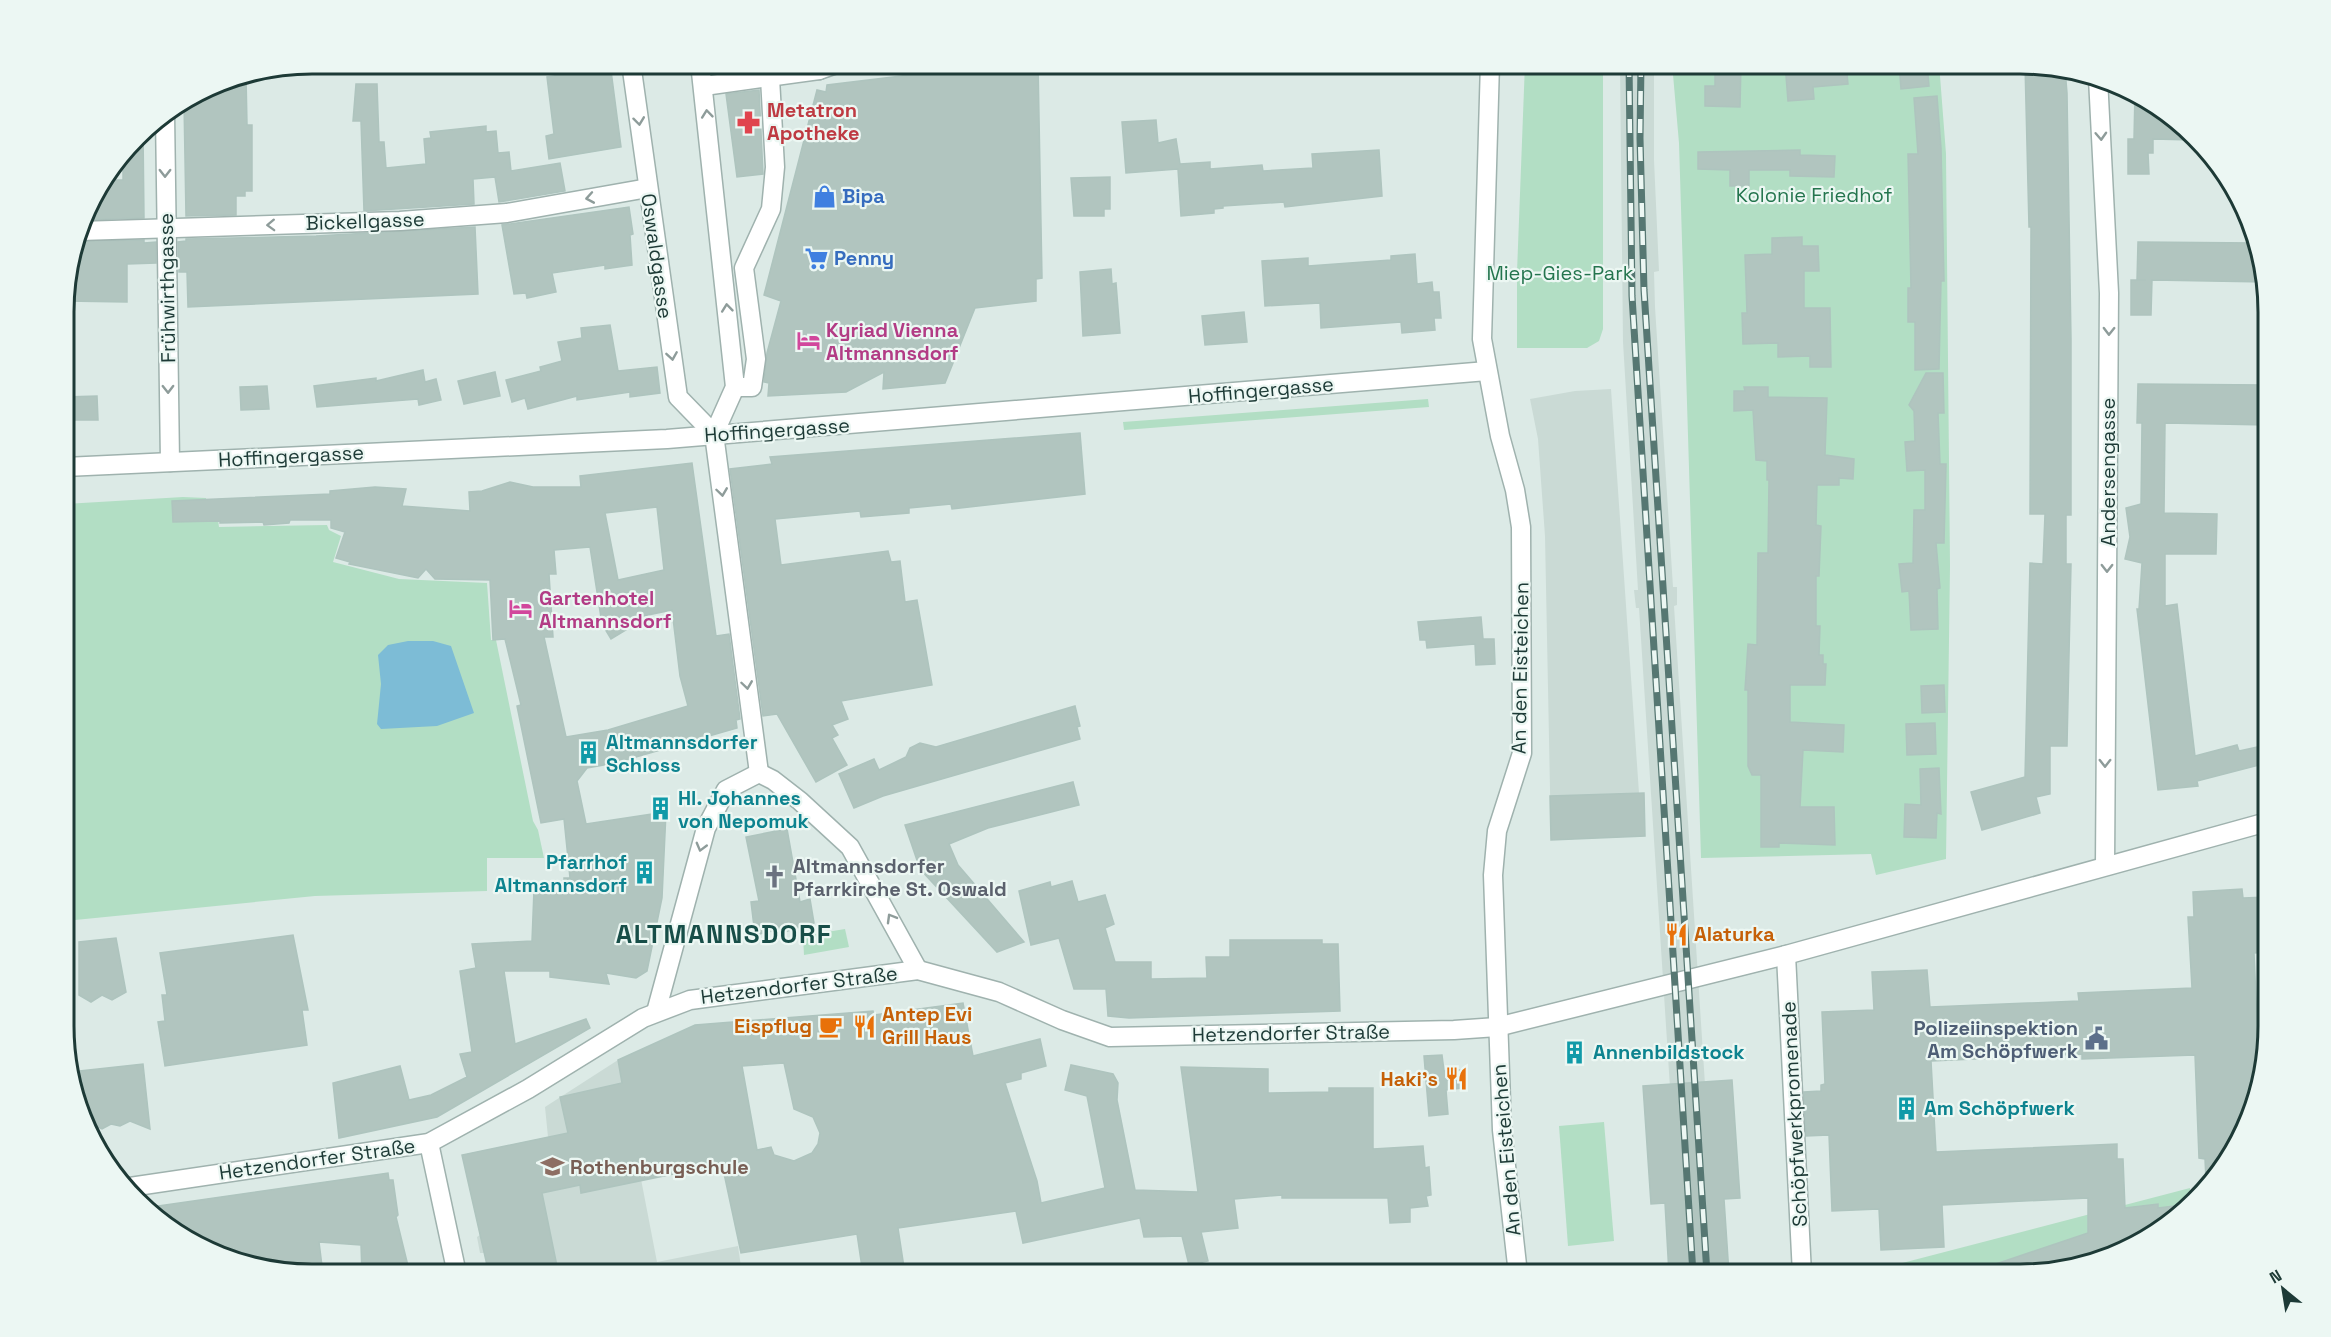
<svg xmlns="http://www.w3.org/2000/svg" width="2331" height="1337" font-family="'Space Grotesk',sans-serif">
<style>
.built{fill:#cadad5}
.green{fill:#b2dec4}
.water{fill:#7dbcd6}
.building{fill:#b1c5bf;stroke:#aec4be;stroke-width:1.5;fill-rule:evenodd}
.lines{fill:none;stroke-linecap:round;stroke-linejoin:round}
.street-casing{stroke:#9fb2ae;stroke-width:21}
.street{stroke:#fff;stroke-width:18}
.rail-casing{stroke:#567772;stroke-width:7}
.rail{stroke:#ecf7f3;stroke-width:4.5;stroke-dasharray:14;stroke-linecap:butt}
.oneway{stroke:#8e9c9a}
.labels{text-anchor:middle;stroke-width:4.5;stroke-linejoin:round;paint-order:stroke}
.health-label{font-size:20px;font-weight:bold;fill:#be3a42;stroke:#ecf7f3;text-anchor:start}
.park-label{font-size:20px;fill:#24754e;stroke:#ecf7f3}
.shop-label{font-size:20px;font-weight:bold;fill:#366cbe;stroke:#ecf7f3;text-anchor:start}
.street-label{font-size:20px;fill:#1d3a36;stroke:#ecf7f3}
.hotel-label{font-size:20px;font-weight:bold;fill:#b23c85;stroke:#ecf7f3;text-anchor:start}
.culture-label{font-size:20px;font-weight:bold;fill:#0d838f;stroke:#ecf7f3;text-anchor:start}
.worship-label{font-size:20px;font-weight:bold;fill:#5b616d;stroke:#ecf7f3;text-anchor:start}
.food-label{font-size:20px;font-weight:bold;fill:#c56008;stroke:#ecf7f3;text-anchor:start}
.service-label{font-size:20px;font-weight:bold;fill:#4e5e75;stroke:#ecf7f3;text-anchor:end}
.education-label{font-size:20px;font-weight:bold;fill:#785e54;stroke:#ecf7f3;text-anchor:start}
.district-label{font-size:26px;font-weight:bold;letter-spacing:1.5px;fill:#174e48;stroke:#ecf7f3}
.rim{fill:none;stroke:#1d3a36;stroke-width:3}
</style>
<rect width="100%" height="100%" fill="#dceae6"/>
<g class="built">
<path d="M1620 63H1654V160L1659 271 1654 272 1655 307 1673 587H1677V605L1674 606 1706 1100 1671 1103 1639 608H1636L1634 590H1638L1623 342Z"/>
<path d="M1611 389 1639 793H1644L1645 836 1551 840 1545 536 1538 439 1530 399 1575 391Z"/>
<path d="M618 1060 657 1262 738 1246 742 1274H572L570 1268 546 1274H489L484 1253H480L477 1237 480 1235 462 1155 548 1137 545 1107Z"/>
</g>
<g class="green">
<path d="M1525 63H1603V329L1599 341 1587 348H1517V272Z"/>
<path d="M1672 63H1939L1946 154 1950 566 1946 859 1876 875 1871 854 1701 858 1679 143Z"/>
<path d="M1428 399 1429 407 1124 430 1123 422Z"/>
<path d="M183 497 206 498 207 517 218 520 219 527 327 525 329 530 341 536 333 562 399 579 487 583 491 640H496L533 821 538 830 544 858H487V891L315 896 65 921V504Z"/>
<path d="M845 929 849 947 804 955 803 936Z"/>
<path d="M1604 1122 1614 1241 1568 1246 1559 1126Z"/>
<path d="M2190 1188V1197C2180 1208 2169 1225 2156 1233 2068 1288 1959 1274 1860 1274Z"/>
</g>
<path class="water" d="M408 641H433L451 646 474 713 437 726 381 729 377 724 381 684 378 655 388 645Z"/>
<g class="building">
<path d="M565 63H610L621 147 549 159 546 136 554 134 547 77 567 74Z"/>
<path d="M1009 63H1038L1042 278 1036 279V301L975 308 945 383 883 389 884 372 846 392 768 396 769 383 764 382 767 353 781 301 764 295 817 90 826 92 827 85Z"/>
<path d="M1715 63H1741L1740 107 1705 106V86H1715Z"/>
<path d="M1785 63H1846L1848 84 1813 87 1814 99 1788 101Z"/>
<path d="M1899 63H1927L1929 86 1901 89Z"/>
<path d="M2025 64 2065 69 2067 93 2071 340V515H2066V564H2071L2067 746H2050V794L2036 797 2040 813 1982 830 1971 792 2025 777 2030 563 2043 564 2045 514H2030L2031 227H2029Z"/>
<path d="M246 76 247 125H252V191H245V196H236V215L186 216 184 102 217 82Z"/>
<path d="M356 84H377L379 142H384L386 168 426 164 424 139 431 138 430 132 486 126V132L496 131 498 153 509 152 511 171 560 163 565 191 499 202 495 177 473 179 474 204 364 211 361 121H353Z"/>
<path d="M759 90 763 174 737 177 726 94Z"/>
<path d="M2135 93 2143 96 2190 140 2153 139V153H2148L2149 174H2128V139H2134Z"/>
<path d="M1937 96 1941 148 1944 281H1941L1939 369 1915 370V322H1908V288H1911L1908 154H1918L1914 98Z"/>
<path d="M1156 120 1158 143 1176 139 1180 164 1210 162V169L1262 165 1263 171 1313 168 1312 154 1379 150 1382 196 1285 207 1284 202 1223 206V208L1214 209V213L1181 216 1178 169 1126 173 1122 122Z"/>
<path d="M143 130 144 218 83 220 88 206 96 207V192L105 180H123V157Z"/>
<path d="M1800 150V155L1835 156 1834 177 1790 176V170H1749V186H1730V170L1698 169V152Z"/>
<path d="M1110 177V209H1104V216H1074L1071 178Z"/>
<path d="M629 207 633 234 630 235 632 265 605 269V265L552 273 556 292 527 298 526 293 514 294 502 225Z"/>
<path d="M475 227 478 294 188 307 187 272H179L178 242 186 241V239L316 236Z"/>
<path d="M1802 237V246H1818L1819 271H1804V308H1830L1831 367H1810V356L1778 357V343L1743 344 1742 313H1747L1745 255 1772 254V238Z"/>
<path d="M144 240V243L156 242V263L127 264V302L65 301V279L77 241Z"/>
<path d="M2138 242 2257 243 2265 282 2152 280 2151 315H2131V280H2146H2137Z"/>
<path d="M1415 254 1417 284 1432 282 1433 292H1439L1441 318H1434L1435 330 1402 333 1401 322 1321 328 1320 303 1265 306 1262 261 1308 258V266L1391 260V256Z"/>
<path d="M1111 269 1112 284 1116 283 1120 333 1083 336 1080 272Z"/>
<path d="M1244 312 1247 342 1205 345 1202 316Z"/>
<path d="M610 325 618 371 657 367 660 393 630 397V392L577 400V396L528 409 525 398 512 402 506 380 541 371 540 367 562 361 558 342 582 338 581 328Z"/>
<path d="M423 370 425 382 436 379 441 400 419 405 418 399 317 407 314 386 376 378V381Z"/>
<path d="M495 372 500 396 464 404 458 381Z"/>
<path d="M1926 373H1943L1944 413H1938L1940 464H1946L1944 543H1936L1940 588 1937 589 1938 629 1911 630 1909 591 1902 592 1899 564 1913 563 1914 510H1925V470L1907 471 1905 442 1915 441 1914 411 1909 405Z"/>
<path d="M2138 384 2267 385V425L2165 423 2164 513 2217 514 2216 554H2165V606L2177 604 2195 756 2237 745 2239 751 2267 745V763L2197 781 2198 786 2158 790 2137 609H2139L2142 563 2125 559 2130 537 2126 508 2141 504 2142 423H2137Z"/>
<path d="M267 386 269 409 241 410 240 387Z"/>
<path d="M1744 387H1768V397L1827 398 1825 455 1854 459 1853 479 1839 478V485H1817L1816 525 1821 526 1819 576H1816V626H1820L1819 655H1823V664H1826L1825 685H1790V722L1844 725 1843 752 1803 750 1800 807H1834L1835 845 1779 843V847H1761V775H1752L1748 766V690H1745L1748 644 1757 645 1758 553H1768L1769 480H1767V461L1756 460 1753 410 1734 411V391H1745Z"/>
<path d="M97 396 98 420H65V397Z"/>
<path d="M1080 433 1085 494 952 509 951 504 909 508V513L861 517 860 511 775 519 781 565 888 551 891 562 900 561 905 602 917 600 932 685 841 701 848 719 832 725 838 735 832 738 847 765 816 782 777 714 763 716 730 469 772 464 770 457Z"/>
<path d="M692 463 716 636 729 634 740 719 736 720 737 728 615 763 587 768 577 781 586 824 666 812 662 898 647 971 636 978 606 973 609 984 550 977V971H504L515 1044 586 1019 590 1028 437 1117 339 1138 333 1083 400 1066 409 1100 431 1095 467 1077 460 1054 472 1052 460 971 476 968 472 944 532 941 534 890 564 891V878H570L564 819 541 823 517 706 521 705 505 639 493 640 490 580 435 579 426 569 418 578 349 564 350 562 336 558 345 532 331 528V520H290L289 523 264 525 263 522 220 523V521L173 522 172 501 330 494V491L375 487 406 489 402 506 470 511 469 492 482 491 510 482 533 487H581L580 476ZM657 507 664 570 618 580 605 513ZM590 547 602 624 611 639 626 630 624 620 672 610 680 676 688 706 608 730 566 737 544 637H553L549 574H556L554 550Z"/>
<path d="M1481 617 1483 639H1494L1495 664 1476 665 1475 644 1427 648 1426 640H1420L1418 622Z"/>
<path d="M1944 685 1945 712 1922 713 1921 686Z"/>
<path d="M1075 706 1080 726 1077 727 1080 739 883 796 854 808 839 774 874 759 879 770 906 757 910 748 920 743 936 747Z"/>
<path d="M1935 723 1936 754 1907 755 1906 724Z"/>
<path d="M1939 768 1941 814 1937 813 1936 838 1904 837 1905 804 1921 805 1920 769Z"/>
<path d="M1073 782 1079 805 988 828 949 844 958 865 1024 942 997 952 920 869 905 825Z"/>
<path d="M1644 793 1645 836 1551 840 1550 796Z"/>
<path d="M787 829 800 902 810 899 814 923 774 935 772 931 755 935 751 902 759 901 746 837Z"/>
<path d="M1072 881 1078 902 1105 895 1114 924 1105 928 1115 962H1151V979L1207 978 1206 957H1230V940H1322V944H1338L1340 1011 1129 1018 1108 1016 1106 989H1074L1059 938 1031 945 1019 891 1050 882 1051 887Z"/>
<path d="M2242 889 2243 898 2267 897V952L2254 953 2259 1068 2235 1149 2206 1180 2205 1159 2199 1158 2195 1055 2082 1059V1054L1931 1061 1936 1152 2117 1144V1159H2123L2125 1208 2158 1204V1208L2183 1205 2157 1232 2105 1258 2079 1265 2035 1273 1979 1274 1978 1270 2088 1233V1198L1942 1205 1944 1247 1881 1250 1879 1209 1832 1211 1829 1135 1806 1136 1804 1092 1821 1091V1085L1825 1084 1822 1012 1874 1010 1872 972 1927 970 1930 1007 2079 1001 2078 993 2192 988 2188 917H2194L2193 892Z"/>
<path d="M293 935 308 1010H302L307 1045 165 1066 158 1022 165 1021 162 995H167L160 953Z"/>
<path d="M116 938 126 992 112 1000 102 995 91 1002 79 995V942Z"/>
<path d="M963 1003 973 1056 1040 1039 1046 1066 1021 1073V1079L1005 1083 1037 1181 1041 1203 1105 1188 1087 1096 1065 1090 1071 1065 1113 1074 1118 1083 1117 1100 1135 1190 1198 1192 1181 1067 1268 1069V1093L1329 1092V1088H1373V1149L1423 1146 1425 1168 1429 1167 1431 1195 1426 1196 1428 1206 1410 1208V1222L1390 1223 1388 1198H1282V1195L1234 1199 1238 1228 1201 1232 1208 1261 1189 1265 1182 1236 1144 1237 1140 1218 1023 1243 1016 1211 898 1228 905 1274H863L857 1234 741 1253 722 1164 581 1193 580 1185 542 1193 558 1271 546 1274H489L462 1155 568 1133 560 1097 622 1083 618 1060 695 1025 873 1011 874 1015ZM784 1063 794 1109 813 1117 820 1133 818 1144 812 1153 794 1161 774 1155 771 1147 757 1150 742 1066Z"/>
<path d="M1442 1055 1444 1071 1461 1070 1462 1088 1446 1090 1448 1114 1429 1116 1424 1056Z"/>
<path d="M143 1064 150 1129 130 1121 120 1126 111 1124 102 1129 90 1123 71 1072Z"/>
<path d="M1732 1080 1740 1198 1724 1199 1729 1274H1669L1665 1203 1651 1204 1643 1086Z"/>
<path d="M388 1173 389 1180H393L398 1215 396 1217 410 1274H362L361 1245 319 1242 323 1274 248 1266 188 1241 151 1207Z"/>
</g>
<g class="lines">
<defs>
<g id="street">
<path d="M631 63 678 397 714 434"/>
<path d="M700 63 735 387 714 434 759 773"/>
<path d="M1490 63 1482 339 1500 436 1515 490 1521 527 1522 753 1497 831 1493 875 1502 1130 1518 1274"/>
<path d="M819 70 839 63"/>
<path d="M2098 78 2109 293 2105 866"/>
<path d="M704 86 819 70 822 63"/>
<path d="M165 114 170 462"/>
<path d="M80 231 400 221 507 213 648 188"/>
<path d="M735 387H752L756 359 744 268 771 209 775 167 770 78"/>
<path d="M65 467 667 439 1487 371"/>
<path d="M759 773 773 780 800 801 850 847 918 970"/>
<path d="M1786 955 1802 1274"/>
<path d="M656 1012 706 828 726 790 759 773"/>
<path d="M429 1143 457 1274"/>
<path d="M130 1187 429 1143 528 1089 643 1018 690 1000 918 970 999 992 1062 1020 1110 1037 1454 1030 1497 1027 1786 955 2267 822"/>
</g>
</defs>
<use href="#street" class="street-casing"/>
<use href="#street" class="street"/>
<defs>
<g id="rail">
<path d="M1629 63 1632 296 1693 1274"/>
<path d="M1641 63 1640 138 1644 290 1707 1274"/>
</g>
</defs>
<use href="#rail" class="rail-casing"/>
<use href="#rail" class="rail"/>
</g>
<defs><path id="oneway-chevron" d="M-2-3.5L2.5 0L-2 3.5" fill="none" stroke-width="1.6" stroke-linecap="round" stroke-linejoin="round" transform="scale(1.5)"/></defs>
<g class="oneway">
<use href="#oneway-chevron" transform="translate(707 114) rotate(-96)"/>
<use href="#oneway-chevron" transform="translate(639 121) rotate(83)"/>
<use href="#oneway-chevron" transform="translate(2101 136) rotate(87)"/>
<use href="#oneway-chevron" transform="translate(165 173) rotate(90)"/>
<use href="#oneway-chevron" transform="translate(590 198) rotate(170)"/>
<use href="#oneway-chevron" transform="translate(271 225) rotate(178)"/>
<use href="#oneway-chevron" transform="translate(727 308) rotate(-96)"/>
<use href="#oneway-chevron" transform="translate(2109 331) rotate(91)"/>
<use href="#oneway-chevron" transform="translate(672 356) rotate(81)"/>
<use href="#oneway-chevron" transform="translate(168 389) rotate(89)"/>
<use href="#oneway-chevron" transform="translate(722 492) rotate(82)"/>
<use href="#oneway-chevron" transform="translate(2107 568) rotate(90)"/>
<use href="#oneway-chevron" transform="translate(747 685) rotate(82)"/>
<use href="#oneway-chevron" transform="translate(2105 763) rotate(90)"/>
<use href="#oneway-chevron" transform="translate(701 847) rotate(105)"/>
<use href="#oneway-chevron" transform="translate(891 918) rotate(-120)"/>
</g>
<defs>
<symbol id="pharmacy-bare" viewBox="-9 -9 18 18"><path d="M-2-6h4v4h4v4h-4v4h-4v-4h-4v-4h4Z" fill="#e0444e" stroke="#ecf7f3" stroke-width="2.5" paint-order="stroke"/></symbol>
<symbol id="shop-bare" viewBox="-9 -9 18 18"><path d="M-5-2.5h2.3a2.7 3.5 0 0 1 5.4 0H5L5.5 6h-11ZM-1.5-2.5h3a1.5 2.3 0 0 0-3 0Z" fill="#3f7fe0" stroke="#ecf7f3" stroke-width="2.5" paint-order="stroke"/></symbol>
<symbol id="supermarket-bare" viewBox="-9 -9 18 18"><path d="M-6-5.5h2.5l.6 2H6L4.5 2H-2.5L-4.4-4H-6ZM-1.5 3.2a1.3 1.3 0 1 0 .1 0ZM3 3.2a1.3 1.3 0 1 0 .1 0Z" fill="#3f7fe0" stroke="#ecf7f3" stroke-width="2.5" paint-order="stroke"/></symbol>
<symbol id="hotel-bare" viewBox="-9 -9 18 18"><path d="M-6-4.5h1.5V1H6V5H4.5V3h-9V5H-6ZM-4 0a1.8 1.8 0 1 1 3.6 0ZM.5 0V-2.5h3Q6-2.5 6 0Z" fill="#d1479c" stroke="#ecf7f3" stroke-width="2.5" paint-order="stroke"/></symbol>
<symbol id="building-bare" viewBox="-9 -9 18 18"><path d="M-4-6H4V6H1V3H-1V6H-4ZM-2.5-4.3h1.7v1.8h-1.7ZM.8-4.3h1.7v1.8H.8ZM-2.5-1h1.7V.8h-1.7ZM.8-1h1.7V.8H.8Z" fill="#0f9aa8" stroke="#ecf7f3" stroke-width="2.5" paint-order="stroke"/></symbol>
<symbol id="church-bare" viewBox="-9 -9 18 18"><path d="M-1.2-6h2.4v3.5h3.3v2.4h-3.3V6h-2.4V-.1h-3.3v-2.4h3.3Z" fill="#6b7280" stroke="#ecf7f3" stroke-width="2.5" paint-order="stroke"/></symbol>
<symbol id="restaurant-bare" viewBox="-9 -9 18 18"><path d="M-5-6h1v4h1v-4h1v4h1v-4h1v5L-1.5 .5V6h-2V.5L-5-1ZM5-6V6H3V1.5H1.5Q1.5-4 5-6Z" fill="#e8710a" stroke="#ecf7f3" stroke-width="2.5" paint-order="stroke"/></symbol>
<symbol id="cafe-bare" viewBox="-9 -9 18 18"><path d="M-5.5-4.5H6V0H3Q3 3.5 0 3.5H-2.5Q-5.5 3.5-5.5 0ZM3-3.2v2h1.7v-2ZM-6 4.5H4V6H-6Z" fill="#e8710a" stroke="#ecf7f3" stroke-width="2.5" paint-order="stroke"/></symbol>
<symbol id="civic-bare" viewBox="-9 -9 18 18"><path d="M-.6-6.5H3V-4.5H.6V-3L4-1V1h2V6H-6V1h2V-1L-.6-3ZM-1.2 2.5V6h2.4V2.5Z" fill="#5c6f8a" stroke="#ecf7f3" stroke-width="2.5" paint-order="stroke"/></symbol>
<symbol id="school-bare" viewBox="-9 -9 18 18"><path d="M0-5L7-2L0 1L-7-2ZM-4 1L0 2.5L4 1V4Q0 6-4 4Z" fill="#8d6e63" stroke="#ecf7f3" stroke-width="2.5" paint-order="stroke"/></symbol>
</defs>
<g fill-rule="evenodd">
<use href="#pharmacy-bare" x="732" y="106" width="33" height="33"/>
<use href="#shop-bare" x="808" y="180" width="33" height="33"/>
<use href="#supermarket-bare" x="800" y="242" width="33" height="33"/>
<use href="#hotel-bare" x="792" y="324" width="33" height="33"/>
<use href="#hotel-bare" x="504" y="592" width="33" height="33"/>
<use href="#building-bare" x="572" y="736" width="33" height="33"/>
<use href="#building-bare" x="644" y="792" width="33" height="33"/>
<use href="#building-bare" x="628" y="856" width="33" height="33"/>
<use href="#church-bare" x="758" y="860" width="33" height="33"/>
<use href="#restaurant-bare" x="1660" y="918" width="33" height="33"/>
<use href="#cafe-bare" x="814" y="1010" width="33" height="33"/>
<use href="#restaurant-bare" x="848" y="1010" width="33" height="33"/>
<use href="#civic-bare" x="2080" y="1022" width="33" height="33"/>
<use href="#building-bare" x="1558" y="1036" width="33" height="33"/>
<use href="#restaurant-bare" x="1440" y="1062" width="33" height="33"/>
<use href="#building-bare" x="1890" y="1092" width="33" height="33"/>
<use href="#school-bare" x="536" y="1150" width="33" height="33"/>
</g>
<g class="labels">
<g class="health-label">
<text x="767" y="117">Metatron<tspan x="767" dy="23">Apotheke</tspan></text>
</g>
<g class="park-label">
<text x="1814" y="202">Kolonie Friedhof</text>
<text x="1560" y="280">Miep-Gies-Park</text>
</g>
<g class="shop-label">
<text x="842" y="203">Bipa</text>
<text x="834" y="265">Penny</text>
</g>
<g class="street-label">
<text transform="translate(365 221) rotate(-2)" y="7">Bickellgasse</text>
<text transform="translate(657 256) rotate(82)" y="7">Oswaldgasse</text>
<text transform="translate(167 288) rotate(-91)" y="7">Frühwirthgasse</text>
<text transform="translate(1261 390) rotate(-5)" y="7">Hoffingergasse</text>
<text transform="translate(777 430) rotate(-4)" y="7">Hoffingergasse</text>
<text transform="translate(291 456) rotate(-3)" y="7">Hoffingergasse</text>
<text transform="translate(2108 472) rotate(-90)" y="7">Andersengasse</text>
<text transform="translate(1520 668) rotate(-89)" y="7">An den Eisteichen</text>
<text transform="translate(799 985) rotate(-7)" y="7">Hetzendorfer Straße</text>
<text transform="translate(1291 1033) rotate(-1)" y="7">Hetzendorfer Straße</text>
<text transform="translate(1794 1114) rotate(-93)" y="7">Schöpfwerkpromenade</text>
<text transform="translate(1506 1150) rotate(-95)" y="7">An den Eisteichen</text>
<text transform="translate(317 1159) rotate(-8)" y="7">Hetzendorfer Straße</text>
</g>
<g class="hotel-label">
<text x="826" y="337">Kyriad Vienna<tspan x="826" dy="23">Altmannsdorf</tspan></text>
<text x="539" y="605">Gartenhotel<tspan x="539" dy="23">Altmannsdorf</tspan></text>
</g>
<g class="culture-label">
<text x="606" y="749">Altmannsdorfer<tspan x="606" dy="23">Schloss</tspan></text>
<text x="678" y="805">Hl. Johannes<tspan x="678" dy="23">von Nepomuk</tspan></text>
<text x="627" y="869" text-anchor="end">Pfarrhof<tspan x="627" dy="23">Altmannsdorf</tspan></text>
<text x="1593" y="1059">Annenbildstock</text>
<text x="1924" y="1115">Am Schöpfwerk</text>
</g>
<g class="worship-label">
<text x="793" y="873">Altmannsdorfer<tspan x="793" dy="23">Pfarrkirche St. Oswald</tspan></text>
</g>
<g class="food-label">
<text x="1694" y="941">Alaturka</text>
<text x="882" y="1021">Antep Evi<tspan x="882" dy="23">Grill Haus</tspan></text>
<text x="812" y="1033" text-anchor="end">Eispflug</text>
<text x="1438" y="1086" text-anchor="end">Haki's</text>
</g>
<g class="service-label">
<text x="2078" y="1035">Polizeiinspektion<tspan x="2078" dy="23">Am Schöpfwerk</tspan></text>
</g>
<g class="education-label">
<text x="570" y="1174">Rothenburgschule</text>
</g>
<g class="district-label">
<text x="724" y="943">ALTMANNSDORF</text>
</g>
</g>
<path d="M0 0H2331V1337H0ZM312 74H2020A238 238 0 0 1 2258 312V1026A238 238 0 0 1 2020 1264H312A238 238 0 0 1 74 1026V312A238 238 0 0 1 312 74Z" fill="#ecf7f3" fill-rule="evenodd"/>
<path class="rim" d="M312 74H2020A238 238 0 0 1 2258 312V1026A238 238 0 0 1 2020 1264H312A238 238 0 0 1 74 1026V312A238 238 0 0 1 312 74Z"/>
<g transform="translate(2283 1289) rotate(330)" stroke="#ecf7f3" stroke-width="4.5" paint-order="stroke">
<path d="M0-4.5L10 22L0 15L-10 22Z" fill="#1d3a36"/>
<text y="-9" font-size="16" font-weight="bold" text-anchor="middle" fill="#1d3a36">N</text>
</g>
</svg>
